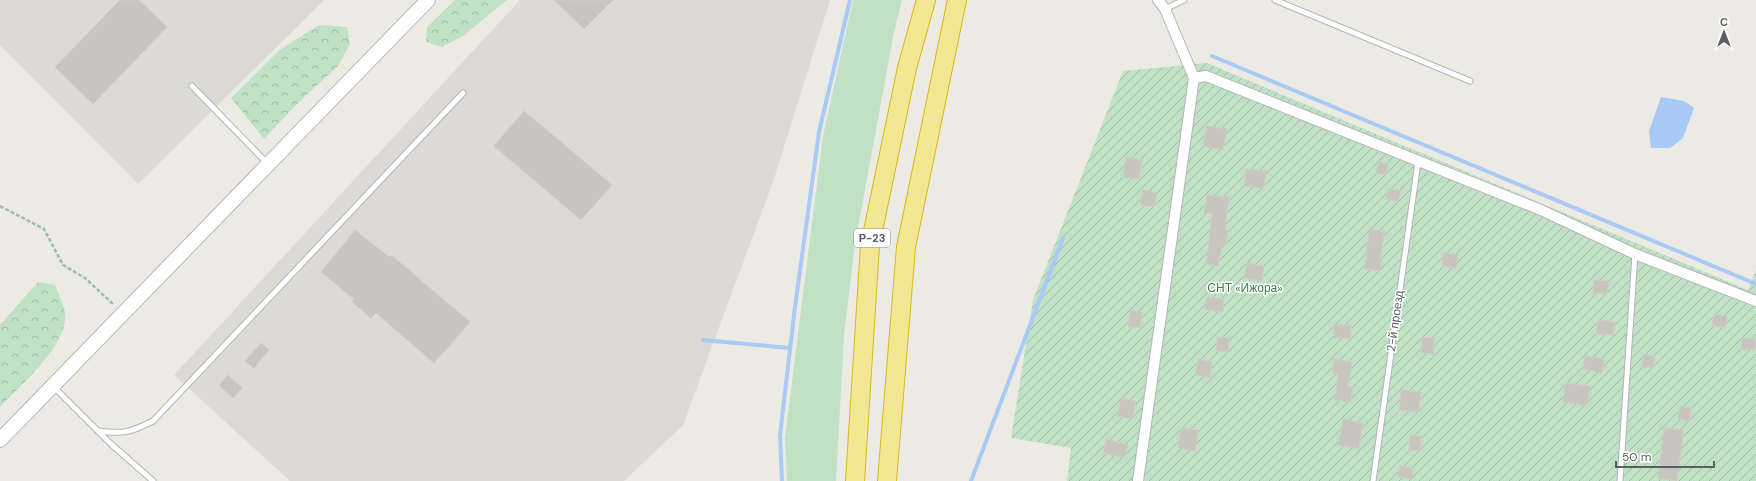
<svg xmlns="http://www.w3.org/2000/svg" width="1756" height="481" font-family="'DM Sans',sans-serif">
<style>
.industrial{fill:#dbdad5}
.grass{fill:#c1e1c6}
.forest{fill:url(#forest-crowns)}
.garden{fill:url(#garden-furrows)}
.water{fill:#a9c9f6}
.lines{fill:none;stroke-linecap:round;stroke-linejoin:round}
.stream{stroke:#a9c9f6;stroke-width:4}
.building{fill:#c8c5c0;stroke:#d0cec2}
.lane-casing{stroke:#b3b4b9;stroke-width:7}
.street-casing{stroke:#b3b4b9;stroke-width:12}
.secondary-casing{stroke:#b4b6bc;stroke-width:16}
.highway-casing{stroke:#d9b916;stroke-width:20}
.path{stroke:#9abfaa;stroke-width:2.5;stroke-dasharray:4 2;stroke-linecap:butt}
.lane{stroke:#fff;stroke-width:5}
.street{stroke:#fff;stroke-width:10}
.secondary{stroke:#fff;stroke-width:14}
.highway{stroke:#f2e894;stroke-width:18}
.labels{text-anchor:middle;stroke-width:3;stroke-linejoin:round;paint-order:stroke}
.shield{fill:#fff;stroke:#8c8e91;stroke-width:1}
.shield-label{font-size:11px;font-weight:bold;fill:#5b5d62}
.park-label{font-size:12px;fill:#3d7f4a;stroke:#fff}
.street-label{font-size:12px;fill:#5b5d62;stroke:#fff}
</style>
<defs>
<pattern id="forest-crowns" width="20" height="18" patternUnits="userSpaceOnUse"><rect width="20" height="18" fill="#c1e1c6"/><path d="M2 6a3 3 0 1 1 6 0M12 15a3 3 0 1 1 6 0" fill="none" stroke="#a0baa4"/></pattern>
<pattern id="garden-furrows" width="10" height="10" patternUnits="userSpaceOnUse"><rect width="10" height="10" fill="#c1e1c6"/><path d="M-1 1l2-2M0 10L10 0M9 11l2-2" fill="none" stroke="#a0baa4"/></pattern>
</defs>
<rect width="100%" height="100%" fill="#ecebe3"/>
<g class="industrial">
<path d="M0 0H324L138 184 0 45Z"/>
<path d="M520 0H830L774 179 683 425 624 481H290L174 375Z"/>
</g>
<path class="grass" d="M853 0H902L894 32 855 244 844 336 836 481H787L785 438 823 136Z"/>
<g class="forest">
<path d="M455 0H507L463 36 442 47 426 42 427 27Z"/>
<path d="M319 25 347 27 350 44 338 66 297 104 264 139 231 98 281 49Z"/>
<path d="M38 282 55 285C58 293 63 303 65 312 70 343 20 386 0 407V325Z"/>
</g>
<path class="garden" d="M1207 63 1748 290 1756 270V481H1067L1071 448 1011 438 1033 300 1123 71Z"/>
<path class="water" d="M1661 97 1684 101 1694 108 1683 138 1670 148H1651L1649 131Z"/>
<g class="lines">
<g class="stream">
<path d="M1212 56 1756 284"/>
<path d="M703 340 790 348"/>
<path d="M782 481 780 435 795 307 819 132 850 0"/>
<path d="M971 481 1063 238"/>
</g>
</g>
<g class="building">
<path d="M120 0H139L167 27 93 104 55 67Z"/>
<path d="M554 0H613L584 29Z"/>
<path d="M524 111 612 185 581 220 494 146Z"/>
<path d="M1207 126 1227 129 1223 150 1203 146Z"/>
<path d="M1126 157 1142 160 1139 179 1123 177Z"/>
<path d="M1379 161 1388 164 1386 175 1376 173Z"/>
<path d="M1246 169 1266 171 1264 188 1244 186Z"/>
<path d="M1388 189 1401 191 1398 202 1386 199Z"/>
<path d="M1143 190 1157 193 1154 207 1140 204Z"/>
<path d="M1207 195 1229 197 1225 230H1228L1226 246H1222L1218 266 1206 264 1212 214 1204 213Z"/>
<path d="M1369 229 1385 232 1380 257 1382 258 1380 271 1365 269Z"/>
<path d="M355 230 389 257 391 255 470 322 434 363 376 313 371 318 352 302 354 299 321 272Z"/>
<path d="M1443 253 1458 254 1456 268 1442 266Z"/>
<path d="M1247 263 1264 266 1262 281 1244 278Z"/>
<path d="M1594 280 1609 281 1607 294 1593 293Z"/>
<path d="M1207 297 1224 299 1223 312 1205 310Z"/>
<path d="M1130 310 1142 312 1140 328 1128 327Z"/>
<path d="M1714 314 1727 316 1725 328 1712 326Z"/>
<path d="M1598 320 1615 322 1613 335 1596 334Z"/>
<rect x="1334" y="325" width="17" height="13"/>
<path d="M1217 337 1229 338 1228 352 1216 351Z"/>
<path d="M1422 337 1434 338 1433 354 1421 353Z"/>
<path d="M1742 338 1756 339 1755 350H1741Z"/>
<path d="M261 343 269 350 254 368 245 361Z"/>
<path d="M1644 354 1655 356 1653 368 1642 367Z"/>
<path d="M1585 356 1604 359 1602 373 1583 369Z"/>
<path d="M1198 359 1212 362 1210 377 1195 375Z"/>
<path d="M1334 359 1352 362 1348 387H1353L1351 402 1335 400 1338 374 1332 373Z"/>
<path d="M228 375 242 388 233 398 219 385Z"/>
<path d="M1565 383 1590 386 1587 405 1563 402Z"/>
<path d="M1401 390 1421 392 1419 412 1399 410Z"/>
<path d="M1121 398 1136 401 1132 419 1117 416Z"/>
<path d="M1679 407 1691 408 1690 421 1678 419Z"/>
<path d="M1343 419 1363 423 1359 449 1338 445Z"/>
<path d="M1181 428 1198 430 1195 451 1178 448Z"/>
<path d="M1664 428 1684 430 1677 481 1658 478Z"/>
<path d="M1410 435 1421 436 1420 451 1409 450Z"/>
<path d="M1107 439 1128 445 1124 458 1103 453Z"/>
<path d="M1400 466 1413 468 1412 479 1398 477Z"/>
</g>
<g class="lines">
<defs>
<g id="lane">
<path d="M1275 0 1470 81"/>
<path d="M1165 9 1184 0"/>
<path d="M192 86 268 164"/>
<path d="M54 387 111 444 153 481"/>
<path d="M98 431C124 434 129 433 153 421L463 93"/>
<path d="M1373 481 1418 162"/>
<path d="M1620 481 1635 254"/>
</g>
<g id="street">
<path d="M1194 78 1206 76 1541 210 1635 254 1756 301"/>
<path d="M1138 481 1194 78 1165 9 1158 0"/>
</g>
<path id="secondary" d="M0 440 428 0"/>
<g id="highway">
<path d="M855 481 870 245 907 68 926 0"/>
<path d="M887 481 906 247 957 0"/>
</g>
</defs>
<use href="#lane" class="lane-casing"/>
<use href="#street" class="street-casing"/>
<use href="#secondary" class="secondary-casing"/>
<use href="#highway" class="highway-casing"/>
<path class="path" d="M0 206 44 229 63 265 85 278 114 305"/>
<use href="#lane" class="lane"/>
<use href="#street" class="street"/>
<use href="#secondary" class="secondary"/>
<use href="#highway" class="highway"/>
</g>
<g class="labels">
<rect class="shield" x="854" y="229" width="36" height="18" rx="3"/>
<g class="shield-label">
<text x="872" y="242">Р-23</text>
</g>
<g class="park-label">
<text x="1245" y="292">СНТ «Ижора»</text>
</g>
<g class="street-label">
<text transform="translate(1395 321) rotate(-82)" y="4">2-й проезд</text>
</g>
</g>
<g transform="translate(1724 32)" stroke="#ffffff" stroke-width="3" paint-order="stroke">
<path d="M0-3L7 15L0 10L-7 15Z" fill="#5b5d62"/>
<text y="-6" font-size="11" font-weight="bold" text-anchor="middle" fill="#5b5d62">С</text>
</g>
<path d="M1616 461v6h98v-6" fill="none" stroke="#5b5d62" stroke-width="2"/>
<text x="1622" y="461" font-size="12" fill="#5b5d62" stroke="#ffffff" stroke-width="3" paint-order="stroke">50 m</text>
</svg>
